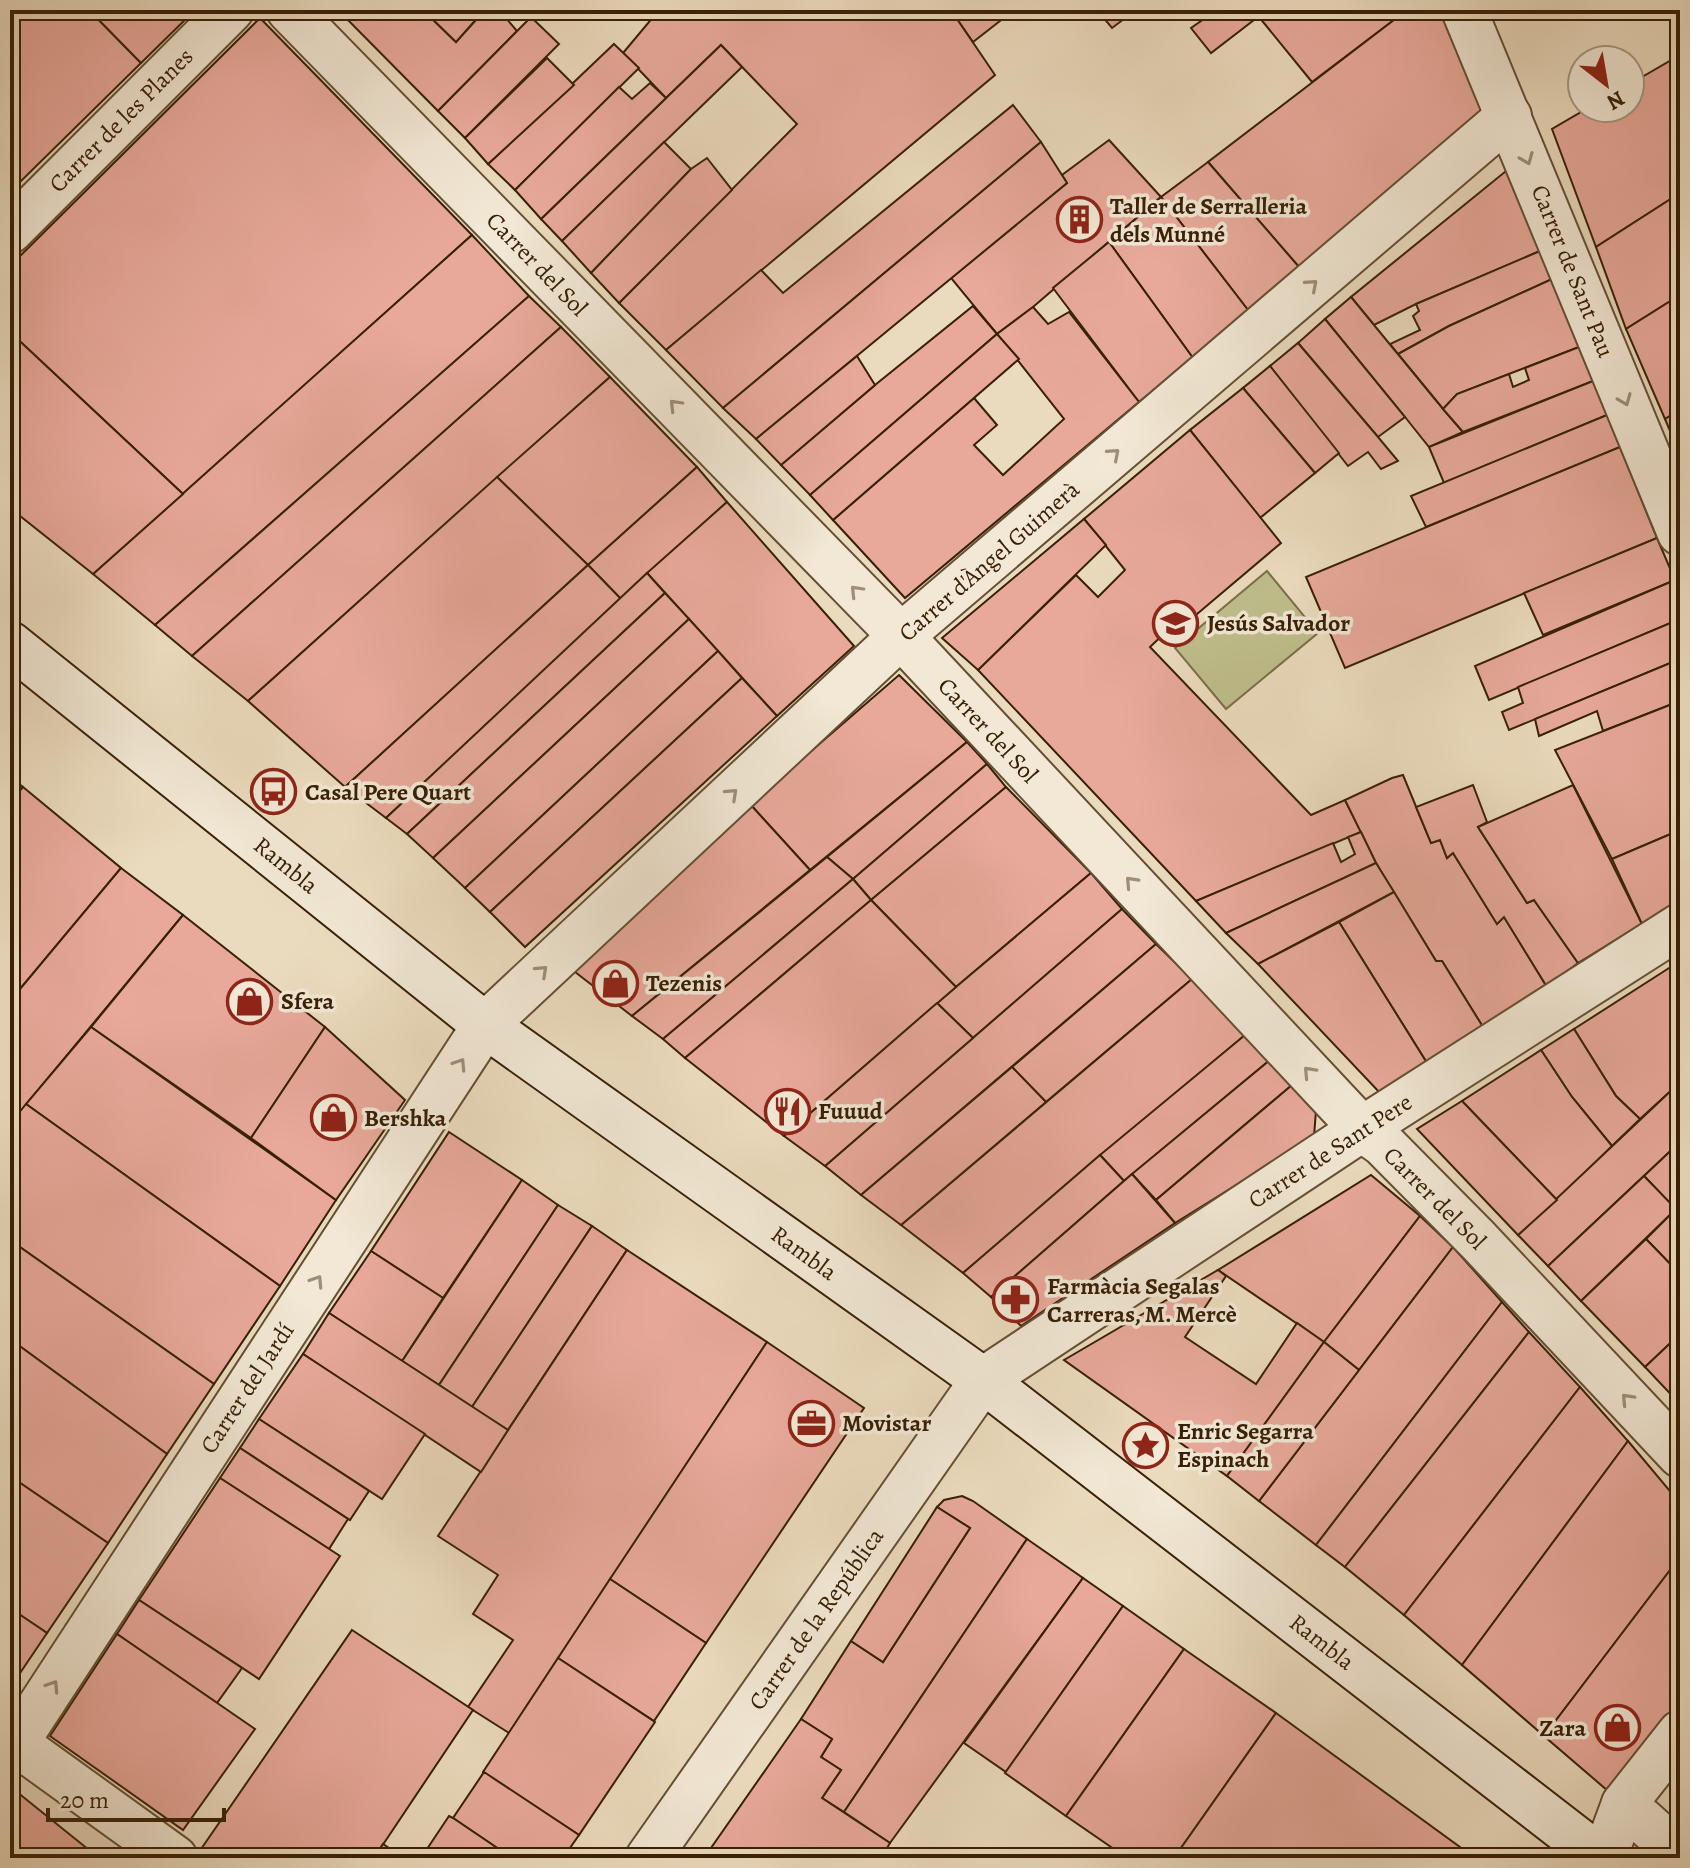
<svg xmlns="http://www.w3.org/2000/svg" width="1690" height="1868" font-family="Alegreya,serif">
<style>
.green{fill:#bfbe8c;stroke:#7c6f49;stroke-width:2}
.building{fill:#e8a99b;stroke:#382006;stroke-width:2}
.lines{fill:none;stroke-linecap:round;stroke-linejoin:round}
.street-casing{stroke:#654f34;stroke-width:48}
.secondary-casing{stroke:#382006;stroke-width:48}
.street{stroke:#f2e8d5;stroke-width:44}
.secondary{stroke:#f2e8d5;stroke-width:44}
.oneway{stroke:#9e8e78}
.labels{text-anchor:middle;stroke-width:7;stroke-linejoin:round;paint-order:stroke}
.street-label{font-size:24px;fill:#382006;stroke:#f2e8d5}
.poi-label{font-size:24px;font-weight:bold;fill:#382006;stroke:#f2e8d5;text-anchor:start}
</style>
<rect width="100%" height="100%" fill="#ebdbbe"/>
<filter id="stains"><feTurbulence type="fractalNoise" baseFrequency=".0025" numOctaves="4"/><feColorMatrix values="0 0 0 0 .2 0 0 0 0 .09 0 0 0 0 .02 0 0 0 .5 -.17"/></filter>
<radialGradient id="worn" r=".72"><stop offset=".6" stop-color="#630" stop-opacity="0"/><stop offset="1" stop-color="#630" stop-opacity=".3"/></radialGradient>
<path class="green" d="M1267 571 1318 633 1226 709 1175 648Z"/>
<g class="building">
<path d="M10 10H89L141 63 16 186 10 181Z"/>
<path d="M89 10H195L141 63Z"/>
<path d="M338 10H423L456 42 485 10H499L517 31 438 111Z"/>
<path d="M423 10H475L480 15 456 42Z"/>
<path d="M659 10H951L995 75 666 350 619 303 797 124 721 45 666 98 623 53Z"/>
<path d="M951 10H1014L973 42Z"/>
<path d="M1097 10H1136L1112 28Z"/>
<path d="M1217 10 1250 12 1267 10 1211 53 1191 28Z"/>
<path d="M1267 10H1407L1312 82 1259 17Z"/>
<path d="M1407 10H1442L1488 117 1299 267 1208 162Z"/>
<path d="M531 17 559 44 465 138 438 111Z"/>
<path d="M260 18 472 235 183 494 10 332V266Z"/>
<path d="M614 44 639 68 515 190 488 164Z"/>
<path d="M721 45 742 67 562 241 541 219Z"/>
<path d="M1680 55V193L1596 247 1552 129 1588 108H1630V84Z"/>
<path d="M547 58 574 85 488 164 465 138Z"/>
<path d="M650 83 666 98 541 219 515 190 619 87 632 99Z"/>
<path d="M1013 105 1041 142 723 408 666 350 761 270 783 293Z"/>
<path d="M1109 140 1161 197 1033 307 997 334 951 278 1067 183 1062 175Z"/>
<path d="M664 142 691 169 591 273 562 241Z"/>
<path d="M1041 142 1067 183 756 439 723 408Z"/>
<path d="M707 158 732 190 619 303 591 273 691 169Z"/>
<path d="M1208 162 1299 267 1248 310 1161 197Z"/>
<path d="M1506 171 1540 251 1416 304 1374 325 1351 297Z"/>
<path d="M1680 193V295L1626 329 1596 247Z"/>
<path d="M1161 197 1248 310 1193 358 1109 242Z"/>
<path d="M472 235 529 296 155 625 93 574Z"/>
<path d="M1109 242 1193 358 1139 402 1053 288Z"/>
<path d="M1540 251 1552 279 1449 326 1398 354 1390 344 1420 330 1413 316 1419 311 1416 304Z"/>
<path d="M1552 279 1579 347 1457 394 1443 409 1398 354 1449 326Z"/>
<path d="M1680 295V410L1665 419 1626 329Z"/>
<path d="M529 296 561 327 192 656 155 625Z"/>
<path d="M1351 297 1443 409 1463 432 1429 447 1405 417 1325 319Z"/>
<path d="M973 306 997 334 810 495 781 465 875 385Z"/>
<path d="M1033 307 1048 324 1069 312 1139 402 905 598 833 520 974 398 997 425 974 445 1003 475 1064 419 997 334Z"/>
<path d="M1325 319 1405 417 1378 437 1298 343Z"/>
<path d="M561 327 610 377 248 701 192 656Z"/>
<path d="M10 332 183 494 93 574 10 508Z"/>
<path d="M997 334 1019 359 833 520 810 495Z"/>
<path d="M1298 343 1378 437 1398 461 1381 469 1368 452 1348 466 1270 366Z"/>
<path d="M1579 347 1593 381 1463 432 1443 409 1457 394 1509 374 1513 387 1529 380 1525 368Z"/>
<path d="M857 356 875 385 781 465 756 439Z"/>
<path d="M1270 366 1339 453 1315 473 1243 388Z"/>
<path d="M610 377 697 467 588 565 497 477Z"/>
<path d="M1593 381 1607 415 1444 483 1429 447Z"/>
<path d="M1243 388 1315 473 1260 518 1190 430Z"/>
<path d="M1680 410V455L1665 419Z"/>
<path d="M1607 415 1620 447 1426 527 1411 496Z"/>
<path d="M1190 430 1281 543 1177 631 1172 626 1150 647 1311 815 1345 800 1361 832 1196 901 978 670 1076 575 1098 597 1125 570 1084 519Z"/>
<path d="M1620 447 1657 538 1345 668 1306 577Z"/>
<path d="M697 467 727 502 621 599 588 565Z"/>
<path d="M497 477 588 565 345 787 248 701Z"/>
<path d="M727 502 854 646 777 716 647 573Z"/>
<path d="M1084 519 1106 545 978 670 942 638Z"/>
<path d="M1657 538 1675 580 1543 635 1524 593Z"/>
<path d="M588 565 621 599 386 818 345 787Z"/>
<path d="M647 573 665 593 407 834 386 818Z"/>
<path d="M1675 580 1680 592V619L1489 700 1475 666Z"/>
<path d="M665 593 689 619 433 858 407 834Z"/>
<path d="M689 619 718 651 465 888 433 858Z"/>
<path d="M1680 619V659L1509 730 1502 712 1523 703 1518 687Z"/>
<path d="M718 651 742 678 490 912 465 888Z"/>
<path d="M1680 659V701L1603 731 1597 711 1539 736 1535 719Z"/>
<path d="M899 675 967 742 810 870 750 804Z"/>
<path d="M742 678 777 716 525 947 490 912Z"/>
<path d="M1680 701V830L1612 859 1555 750Z"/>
<path d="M967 742 987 764 853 879 827 857Z"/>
<path d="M987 764 1006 787 871 900 853 879Z"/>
<path d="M1403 775 1431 843 1440 840 1447 858 1453 853 1497 924 1504 917 1547 987 1483 1027 1442 961H1436L1376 863 1345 800 1392 778Z"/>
<path d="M10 776 23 787 10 802Z"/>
<path d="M1473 785 1487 822 1478 827 1527 903 1534 900 1578 963 1547 987 1504 917 1497 924 1453 853 1447 858 1440 840 1431 843 1416 807Z"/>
<path d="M1573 785 1642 924 1578 963 1534 900 1527 903 1478 827Z"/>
<path d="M23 787 121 868 10 1001V802Z"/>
<path d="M1006 787 1091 873 956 987 871 900Z"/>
<path d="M750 804 810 870 632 1016 566 965Z"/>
<path d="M1680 830V899L1642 924 1612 859Z"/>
<path d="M1361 832 1376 863 1226 933 1196 901 1333 843 1341 862 1355 854 1348 837Z"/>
<path d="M827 857 853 879 663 1039 632 1016Z"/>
<path d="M1376 863 1394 892 1258 964 1226 933Z"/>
<path d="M121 868 183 915 10 1124V1001Z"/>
<path d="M1091 873 1122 909 973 1038 937 1003Z"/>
<path d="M853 879 871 900 685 1058 663 1039Z"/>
<path d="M1394 892 1436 961H1442L1483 1027 1427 1063 1339 922Z"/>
<path d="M871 900 956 987 784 1136 685 1058Z"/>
<path d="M1122 909 1156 944 861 1195 825 1166Z"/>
<path d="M183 915 325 1027 251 1138 91 1027Z"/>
<path d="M1339 922 1427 1063 1380 1093 1258 964Z"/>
<path d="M1156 944 1192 979 1046 1102 1012 1067Z"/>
<path d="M1680 961V1089L1676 1086 1640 1119 1616 1096 1574 1029Z"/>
<path d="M1192 979 1245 1035 963 1273 901 1225Z"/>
<path d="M937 1003 973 1038 825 1166 784 1136Z"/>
<path d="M91 1027 336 1200 280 1286 26 1104Z"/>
<path d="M325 1027 405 1100 336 1200 251 1138Z"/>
<path d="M1574 1029 1616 1096 1640 1119 1612 1146 1572 1097 1541 1050Z"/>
<path d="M1245 1035 1270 1060 1124 1181 1100 1155Z"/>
<path d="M1541 1050 1572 1097 1612 1146 1557 1200 1462 1101Z"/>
<path d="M1270 1060 1292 1085 1156 1200 1132 1174Z"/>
<path d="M1012 1067 1046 1102 901 1225 861 1195Z"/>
<path d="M1292 1085 1316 1110 1314 1137 1175 1223 1156 1200Z"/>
<path d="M1676 1086 1680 1089V1142L1548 1266 1518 1235Z"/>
<path d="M1462 1101 1557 1200 1518 1235 1417 1129Z"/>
<path d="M26 1104 280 1286 214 1384 10 1240V1124Z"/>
<path d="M449 1132 522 1180 443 1298 371 1251Z"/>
<path d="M1680 1142V1214L1644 1176Z"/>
<path d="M1100 1155 1124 1181 991 1297 963 1273Z"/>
<path d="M1132 1174 1175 1223 1021 1326 991 1297Z"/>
<path d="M1371 1175 1420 1216 1324 1342 1218 1270Z"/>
<path d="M1644 1176 1676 1209 1581 1301 1548 1266Z"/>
<path d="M522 1180 558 1205 439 1385 402 1361Z"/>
<path d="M558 1205 592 1226 472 1407 439 1385Z"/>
<path d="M1676 1209 1680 1214V1274L1646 1239Z"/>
<path d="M1420 1216 1453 1247 1359 1370 1324 1342Z"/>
<path d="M592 1226 627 1250 508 1430 472 1407Z"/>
<path d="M1646 1239 1680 1274V1334L1645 1367 1581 1301Z"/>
<path d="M10 1240 214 1384 167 1454 10 1339Z"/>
<path d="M1453 1247 1502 1302 1316 1545 1259 1501Z"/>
<path d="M627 1250 767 1342 509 1733 468 1707 513 1640 473 1614 498 1575 438 1536Z"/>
<path d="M371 1251 443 1298 402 1361 329 1313Z"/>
<path d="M1218 1270 1226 1276 1185 1337 1256 1384 1297 1323 1324 1342 1227 1476 1064 1360Z"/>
<path d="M1502 1302 1529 1332 1345 1567 1316 1545Z"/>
<path d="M329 1313 508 1430 481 1472 303 1354Z"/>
<path d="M1529 1332 1580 1387 1404 1615 1345 1567Z"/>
<path d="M1680 1334V1404L1645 1367Z"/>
<path d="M10 1339 167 1454 108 1543 10 1476Z"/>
<path d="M767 1342 864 1408 706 1643 610 1579Z"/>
<path d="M1324 1342 1359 1370 1259 1501 1227 1476Z"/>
<path d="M303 1354 425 1434 382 1499 259 1419Z"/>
<path d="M1580 1387 1628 1441 1462 1665 1404 1615Z"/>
<path d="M259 1419 369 1491 350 1520 240 1448Z"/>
<path d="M1628 1441 1680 1503V1557L1544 1736 1462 1665Z"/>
<path d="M240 1448 348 1519 329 1549 220 1478Z"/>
<path d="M10 1476 108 1543 47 1633 10 1608Z"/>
<path d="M220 1478 340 1556 259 1679 139 1600Z"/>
<path d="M962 1496 973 1501 1027 1539 844 1812 822 1798 841 1770 821 1757 832 1739 801 1719 851 1641 883 1662 970 1528 937 1507 944 1500Z"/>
<path d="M937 1507 970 1528 883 1662 851 1641Z"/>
<path d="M1027 1539 1083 1578 890 1843 844 1812Z"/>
<path d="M1680 1557V1716L1615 1797 1544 1736Z"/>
<path d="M1083 1578 1123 1606 1006 1772 964 1743Z"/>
<path d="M610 1579 706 1643 654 1721 558 1658Z"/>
<path d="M139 1600 242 1668 217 1703 117 1634Z"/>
<path d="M1123 1606 1184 1649 1066 1816 1005 1773Z"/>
<path d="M10 1608 47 1633 10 1688Z"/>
<path d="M352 1630 473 1710 374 1858H208L199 1852Z"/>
<path d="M117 1634 255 1729 183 1830 50 1736Z"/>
<path d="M1184 1649 1276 1713 1174 1858H1127L1066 1816Z"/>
<path d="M558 1658 655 1722 579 1835 483 1772Z"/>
<path d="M1276 1713 1475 1858H1196L1181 1848Z"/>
<path d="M801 1719 832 1739 821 1757 841 1770 822 1798 890 1843 881 1858H704Z"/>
<path d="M484 1772 579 1835 563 1858H512L453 1818Z"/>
<path d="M17 1792 99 1858H21L10 1850V1801Z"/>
<path d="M449 1816 453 1818 512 1858H421Z"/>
<path d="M383 1844 404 1858H374Z"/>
</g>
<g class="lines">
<defs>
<g id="street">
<path d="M289 10 901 636 1362 1129 1383 1144 1478 1240 1680 1455"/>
<path d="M1464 10 1680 533"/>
<path d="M10 231 231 10"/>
<path d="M10 1739 175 1858"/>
<path d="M10 1752 485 1025 901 636 1509 116"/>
<path d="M1624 1804 1680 1854"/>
<path d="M648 1858 983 1380 1362 1129 1680 926"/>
<path d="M1604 1858 1624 1804 1680 1733"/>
</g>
<path id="secondary" d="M10 644 485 1025 983 1380 1601 1858"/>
</defs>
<use href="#street" class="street-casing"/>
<use href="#secondary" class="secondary-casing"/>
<use href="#street" class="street"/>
<use href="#secondary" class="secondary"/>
</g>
<defs><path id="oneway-chevron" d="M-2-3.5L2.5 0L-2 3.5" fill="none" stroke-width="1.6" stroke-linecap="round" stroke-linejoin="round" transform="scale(2)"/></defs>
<g class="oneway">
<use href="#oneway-chevron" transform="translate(1527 159) rotate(68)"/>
<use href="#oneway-chevron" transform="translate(1312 285) rotate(-41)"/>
<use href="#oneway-chevron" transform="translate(1625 400) rotate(68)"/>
<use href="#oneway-chevron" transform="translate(675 405) rotate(-134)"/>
<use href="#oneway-chevron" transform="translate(1114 454) rotate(-41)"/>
<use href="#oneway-chevron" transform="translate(856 591) rotate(-134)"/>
<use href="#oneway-chevron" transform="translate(732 794) rotate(-43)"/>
<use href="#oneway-chevron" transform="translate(1131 882) rotate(-133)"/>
<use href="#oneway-chevron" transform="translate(542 971) rotate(-43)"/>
<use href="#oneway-chevron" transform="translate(460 1064) rotate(-57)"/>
<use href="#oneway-chevron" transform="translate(1309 1072) rotate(-133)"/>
<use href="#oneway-chevron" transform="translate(317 1281) rotate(-57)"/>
<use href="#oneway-chevron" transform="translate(1627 1399) rotate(-133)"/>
<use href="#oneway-chevron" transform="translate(53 1686) rotate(-57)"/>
</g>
<defs>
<symbol id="building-ring" viewBox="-11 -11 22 22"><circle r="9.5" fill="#f2e8d5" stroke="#8f2418" stroke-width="1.5"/><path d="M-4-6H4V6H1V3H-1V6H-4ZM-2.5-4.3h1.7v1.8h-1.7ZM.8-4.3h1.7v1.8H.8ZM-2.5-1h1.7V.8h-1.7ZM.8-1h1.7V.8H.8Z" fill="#8f2418"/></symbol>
<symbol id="school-ring" viewBox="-11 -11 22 22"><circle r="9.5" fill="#f2e8d5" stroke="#8f2418" stroke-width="1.5"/><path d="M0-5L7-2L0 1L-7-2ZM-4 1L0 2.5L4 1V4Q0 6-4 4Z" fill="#8f2418"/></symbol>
<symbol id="bus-ring" viewBox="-11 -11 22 22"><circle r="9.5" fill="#f2e8d5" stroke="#8f2418" stroke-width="1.5"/><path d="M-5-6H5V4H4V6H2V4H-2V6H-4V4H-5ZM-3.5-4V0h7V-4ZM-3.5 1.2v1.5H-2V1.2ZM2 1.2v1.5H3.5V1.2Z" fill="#8f2418"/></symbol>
<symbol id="shop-ring" viewBox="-11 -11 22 22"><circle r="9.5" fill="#f2e8d5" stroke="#8f2418" stroke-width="1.5"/><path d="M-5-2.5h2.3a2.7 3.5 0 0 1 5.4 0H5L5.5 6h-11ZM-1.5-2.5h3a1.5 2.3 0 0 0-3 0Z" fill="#8f2418"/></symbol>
<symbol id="restaurant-ring" viewBox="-11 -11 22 22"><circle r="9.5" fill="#f2e8d5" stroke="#8f2418" stroke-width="1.5"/><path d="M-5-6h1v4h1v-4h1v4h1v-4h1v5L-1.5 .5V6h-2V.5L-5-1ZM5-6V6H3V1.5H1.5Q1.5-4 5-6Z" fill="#8f2418"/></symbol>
<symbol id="pharmacy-ring" viewBox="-11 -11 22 22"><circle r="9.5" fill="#f2e8d5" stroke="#8f2418" stroke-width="1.5"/><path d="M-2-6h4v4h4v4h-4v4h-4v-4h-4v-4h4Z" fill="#8f2418"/></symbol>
<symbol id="office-ring" viewBox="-11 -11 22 22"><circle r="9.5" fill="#f2e8d5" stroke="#8f2418" stroke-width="1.5"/><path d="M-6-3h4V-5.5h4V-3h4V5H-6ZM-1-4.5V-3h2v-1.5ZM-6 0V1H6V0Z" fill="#8f2418"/></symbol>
<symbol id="sight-ring" viewBox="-11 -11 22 22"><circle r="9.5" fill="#f2e8d5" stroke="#8f2418" stroke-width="1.5"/><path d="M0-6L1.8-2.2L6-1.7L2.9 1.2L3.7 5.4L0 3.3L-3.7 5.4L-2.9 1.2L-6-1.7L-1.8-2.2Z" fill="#8f2418"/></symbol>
</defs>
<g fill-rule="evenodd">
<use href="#building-ring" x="1054" y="194" width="51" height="51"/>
<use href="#school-ring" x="1150" y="598" width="51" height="51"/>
<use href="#bus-ring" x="248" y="766" width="51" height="51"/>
<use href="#shop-ring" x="590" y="958" width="51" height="51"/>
<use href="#shop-ring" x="224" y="976" width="51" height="51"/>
<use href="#restaurant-ring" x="762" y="1086" width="51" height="51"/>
<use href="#shop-ring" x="308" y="1092" width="51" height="51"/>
<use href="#pharmacy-ring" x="990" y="1274" width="51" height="51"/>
<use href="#office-ring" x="786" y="1398" width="51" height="51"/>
<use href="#sight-ring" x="1120" y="1420" width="51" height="51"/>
<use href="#shop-ring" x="1592" y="1702" width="51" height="51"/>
</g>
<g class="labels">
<g class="street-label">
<text transform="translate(121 120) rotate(-45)" y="8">Carrer de les Planes</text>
<text transform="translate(537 264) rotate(46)" y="8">Carrer del Sol</text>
<text transform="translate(1573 271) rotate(68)" y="8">Carrer de Sant Pau</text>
<text transform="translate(989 561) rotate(-41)" y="8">Carrer d'Àngel Guimerà</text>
<text transform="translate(988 730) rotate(47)" y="8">Carrer del Sol</text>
<text transform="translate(286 865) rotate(39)" y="8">Rambla</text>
<text transform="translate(1330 1151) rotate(-33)" y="8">Carrer de Sant Pere</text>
<text transform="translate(1435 1198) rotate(45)" y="8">Carrer del Sol</text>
<text transform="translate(804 1253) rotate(36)" y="8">Rambla</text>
<text transform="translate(247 1388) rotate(-57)" y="8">Carrer del Jardí</text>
<text transform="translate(816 1619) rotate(-55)" y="8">Carrer de la República</text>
<text transform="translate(1322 1642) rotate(38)" y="8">Rambla</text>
</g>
<g class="poi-label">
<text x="1110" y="214">Taller de Serralleria<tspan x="1110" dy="28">dels Munné</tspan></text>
<text x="1207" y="631">Jesús Salvador</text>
<text x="305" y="800">Casal Pere Quart</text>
<text x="646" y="991">Tezenis</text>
<text x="281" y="1009">Sfera</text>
<text x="818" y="1119">Fuuud</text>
<text x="364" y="1126">Bershka</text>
<text x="1047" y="1294">Farmàcia Segalas<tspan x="1047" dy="28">Carreras, M. Mercè</tspan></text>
<text x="842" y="1431">Movistar</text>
<text x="1177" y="1439">Enric Segarra<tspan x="1177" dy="28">Espinach</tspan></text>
<text x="1586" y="1736" text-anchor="end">Zara</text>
</g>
</g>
<rect width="1690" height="1868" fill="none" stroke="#ebdbbe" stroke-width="40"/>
<rect x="12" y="12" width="1666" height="1844" fill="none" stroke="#382006" stroke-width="4"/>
<rect x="20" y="20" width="1650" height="1828" fill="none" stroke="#382006" stroke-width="2"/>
<g transform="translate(1606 84) rotate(149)"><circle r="38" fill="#f2e8d5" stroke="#a89882" stroke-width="2"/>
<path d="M0-6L14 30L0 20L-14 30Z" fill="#8f2418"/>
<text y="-12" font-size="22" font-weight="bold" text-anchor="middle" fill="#382006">N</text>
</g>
<path d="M48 1808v12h176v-12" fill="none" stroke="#382006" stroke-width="4"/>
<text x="60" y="1808" font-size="24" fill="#382006" stroke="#f2e8d5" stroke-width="6" paint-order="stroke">20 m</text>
<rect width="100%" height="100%" filter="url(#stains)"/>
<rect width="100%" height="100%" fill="url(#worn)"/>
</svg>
